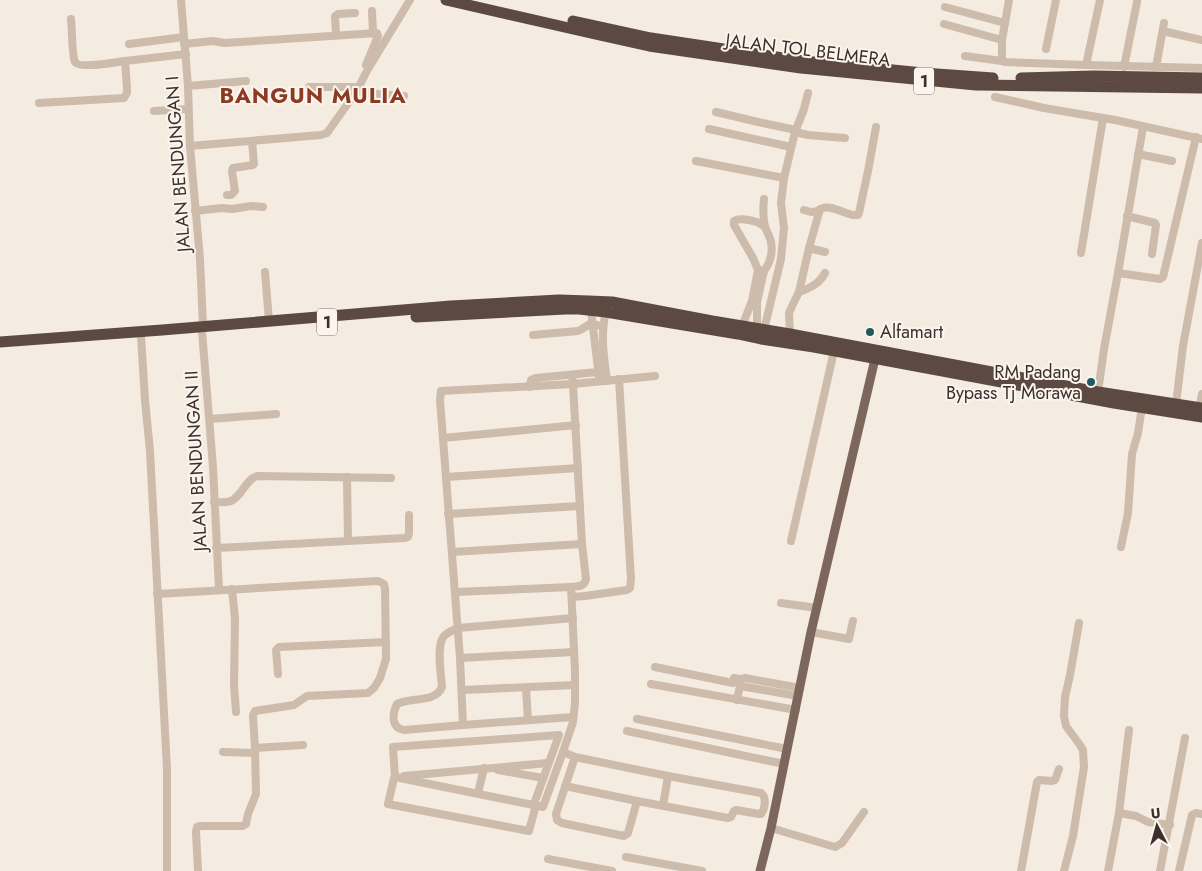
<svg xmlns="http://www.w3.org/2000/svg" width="1202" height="871" font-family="Jost,sans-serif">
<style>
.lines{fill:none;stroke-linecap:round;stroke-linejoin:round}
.minor{stroke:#cdbbac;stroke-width:8}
.major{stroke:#7d675c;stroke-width:9}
.highway{stroke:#5c4a42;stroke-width:11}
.poi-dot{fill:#1f5a5e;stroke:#fbf5ee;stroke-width:2}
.labels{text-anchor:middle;stroke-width:4;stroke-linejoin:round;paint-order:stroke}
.shield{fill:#fbf5ee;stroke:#756b66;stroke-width:1}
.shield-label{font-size:16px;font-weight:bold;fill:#3b302b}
.street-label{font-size:18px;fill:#3b302b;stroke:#fbf5ee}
.poi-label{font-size:18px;fill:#3b302b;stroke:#fbf5ee;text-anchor:start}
.district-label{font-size:22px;font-weight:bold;letter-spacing:1px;fill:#8c3b22;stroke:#fbf5ee}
</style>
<rect width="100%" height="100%" fill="#f4ebe1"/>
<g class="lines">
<g class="minor">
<path d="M181 0 188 86 190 146 200 259 203 326"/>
<path d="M1009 0 1002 40V61L1004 62 1086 65 1202 68"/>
<path d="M945 7 1005 23"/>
<path d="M372 11 373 33"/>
<path d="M71 19C72 27 72 57 75 62 79 69 116 62 125 61"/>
<path d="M944 24 1002 40"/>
<path d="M1163 31 1202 40"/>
<path d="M336 35 335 16 338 14 355 13"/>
<path d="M129 44 184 37"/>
<path d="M184 44 213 41 224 43 377 33 378 36 366 65"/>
<path d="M1046 49 1056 0"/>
<path d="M965 56 1002 61"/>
<path d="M1086 65 1100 0"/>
<path d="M1124 67 1137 2"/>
<path d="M1156 67 1164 23"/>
<path d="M188 86 246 81"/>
<path d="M309 87H358"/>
<path d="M356 92 404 96"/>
<path d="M995 97 1044 108 1115 120 1202 139"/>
<path d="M39 103 124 98 127 93V88L125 61 186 54"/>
<path d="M154 111 188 109"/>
<path d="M716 112 758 122 796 130"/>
<path d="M709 129 791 147"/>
<path d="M795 132 808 135 845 138"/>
<path d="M190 146 321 135 327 133 356 92 368 69 410 0"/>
<path d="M1138 154 1172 161"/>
<path d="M696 161 784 178"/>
<path d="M227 195H231L235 191 232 171 233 168 253 165 254 164 252 141"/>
<path d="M804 210 811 212 819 211"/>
<path d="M195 211 222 208 232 209 251 206 263 207"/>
<path d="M1127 216 1155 223 1156 225 1152 254"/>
<path d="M809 248 825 252"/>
<path d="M1081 253 1103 118"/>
<path d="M758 270 764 271C770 263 773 253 771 242 770 237 767 232 765 227 763 218 763 208 764 199"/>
<path d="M265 272 269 321"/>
<path d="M1118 273 1143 127"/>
<path d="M799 292C810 288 819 284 825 273"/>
<path d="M591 311 599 377"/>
<path d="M606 312C600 335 604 357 607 381"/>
<path d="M742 326 752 301 758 270 753 258 734 225V221C741 217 759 221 765 227"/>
<path d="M757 329V302L764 271"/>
<path d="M764 330 781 259 784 228 781 203 784 178 795 132 804 109 808 93"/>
<path d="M202 331 213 467 219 589"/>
<path d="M790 334 789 313 793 304 799 292 809 248 820 209C830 204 843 213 853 215H858L859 213 868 171 876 127"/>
<path d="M533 335 578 331 582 329 590 324 603 326"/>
<path d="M141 336 145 400 150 451 167 769V871"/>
<path d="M572 375 573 384 655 376"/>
<path d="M530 387 531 380 536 378 598 372"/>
<path d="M1098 392 1104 349 1118 273 1160 279 1163 277 1196 137"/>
<path d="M1176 404 1183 346 1202 243"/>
<path d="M1199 412 1202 394"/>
<path d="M210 419 276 414"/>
<path d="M443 438 576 425"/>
<path d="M347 477 348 541"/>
<path d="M446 477 578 468"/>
<path d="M214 502C220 502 226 503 231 501 243 495 245 480 257 476L391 478"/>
<path d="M448 514 580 506"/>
<path d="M791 541 834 351"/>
<path d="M1121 547 1128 513 1132 454 1138 433 1142 407"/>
<path d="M216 548 405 538 408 537 409 533V515"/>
<path d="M452 552 582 544"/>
<path d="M232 589 235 619 234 685 236 712"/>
<path d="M455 592 571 587"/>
<path d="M157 594 378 581 384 584 385 589 386 659 380 678 374 688 368 693 307 696 294 705 255 711 253 715 255 748 256 794 248 814 246 824 243 826H200L197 827 196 832 198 871"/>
<path d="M572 597 585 596 627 590 630 588 631 579 619 379"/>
<path d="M781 603 817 608"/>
<path d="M573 618 458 628C453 630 448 632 444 636 436 645 441 674 442 687 436 703 410 697 397 704 392 714 391 728 404 730L463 725 573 717"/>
<path d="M811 632 849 639 853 621"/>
<path d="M460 658 574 652"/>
<path d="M655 667 733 683 734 678 741 679 740 686"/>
<path d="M278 674 276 650 279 647 386 642"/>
<path d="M745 678 800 688"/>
<path d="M651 684 796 710"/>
<path d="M526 688 528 720"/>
<path d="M462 690 575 685"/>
<path d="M737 700 740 686 798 696"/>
<path d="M637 719 787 749"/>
<path d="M463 725 460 658 440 400 441 391 573 384 582 544 586 579C584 587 579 586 571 587L575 670V703L573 722 563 752 575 757 668 776 761 793C767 797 765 809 761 814H759L736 810 734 811 731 817 728 818 637 801 628 833 624 836 562 823 557 820 556 814 575 757"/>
<path d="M627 731 784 764"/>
<path d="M255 748 303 745"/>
<path d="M223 752 255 753"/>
<path d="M498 770 543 778"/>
<path d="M404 776 548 763"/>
<path d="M395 777 393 747 559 735 534 804"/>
<path d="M395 777 543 807 563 752"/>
<path d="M394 778 388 804 529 831 536 805"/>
<path d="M565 786 637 801"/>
<path d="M478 793 484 768"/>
<path d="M663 806 668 776"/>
<path d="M1119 813 1136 816 1148 822 1170 825"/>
<path d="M771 828 835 847 842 843 864 812"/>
<path d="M626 857 702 871"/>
<path d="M548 859 612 871"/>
<path d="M1021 871 1037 782 1039 780 1052 781 1055 780 1059 769"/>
<path d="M1064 871 1073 836 1084 767 1083 750 1080 745 1066 726 1064 716 1065 697 1070 675 1079 623"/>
<path d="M1108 871 1119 813 1129 730"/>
<path d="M1160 871 1185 738"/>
<path d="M1179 871 1192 815 1196 813 1202 814"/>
</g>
<path class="major" d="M760 871 771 828 811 632 875 359"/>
<g class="highway">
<path d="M446 0 595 34 649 46 801 68 976 85 1202 88"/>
<path d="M573 21 651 38 803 61 923 73 993 78"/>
<path d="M1021 78 1094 76 1202 78"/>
<path d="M416 317 565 309H579L606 312 738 334 761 339 814 347 1114 403 1202 417"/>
<path d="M0 342 162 330 451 306 559 300 589 301 612 302 712 321 790 334 1098 392 1202 408"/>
</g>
</g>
<g class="poi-dot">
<circle cx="870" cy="332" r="5"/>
<circle cx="1091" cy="382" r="5"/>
</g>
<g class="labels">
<g class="shield">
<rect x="914" y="67.5" width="20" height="27" rx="4"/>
<rect x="317" y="308.5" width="20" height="27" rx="4"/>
</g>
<g class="shield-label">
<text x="924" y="87">1</text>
<text x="327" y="328">1</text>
</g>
<g class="street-label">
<text transform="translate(808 50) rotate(7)" y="6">JALAN TOL BELMERA</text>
<text transform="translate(178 164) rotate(-94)" y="6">JALAN BENDUNGAN I</text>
<text transform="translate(196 461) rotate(-93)" y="6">JALAN BENDUNGAN II</text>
</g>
<g class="poi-label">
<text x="880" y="338">Alfamart</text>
<text x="1081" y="378" text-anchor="end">RM Padang<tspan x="1081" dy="21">Bypass Tj Morawa</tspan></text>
</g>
<g class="district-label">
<text x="313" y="103">BANGUN MULIA</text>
</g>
</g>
<g transform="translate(1157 826) rotate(354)" stroke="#fbf5ee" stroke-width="4" paint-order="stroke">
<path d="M0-4L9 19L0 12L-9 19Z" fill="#3b302b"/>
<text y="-8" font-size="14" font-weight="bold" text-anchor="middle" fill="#3b302b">U</text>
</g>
</svg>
